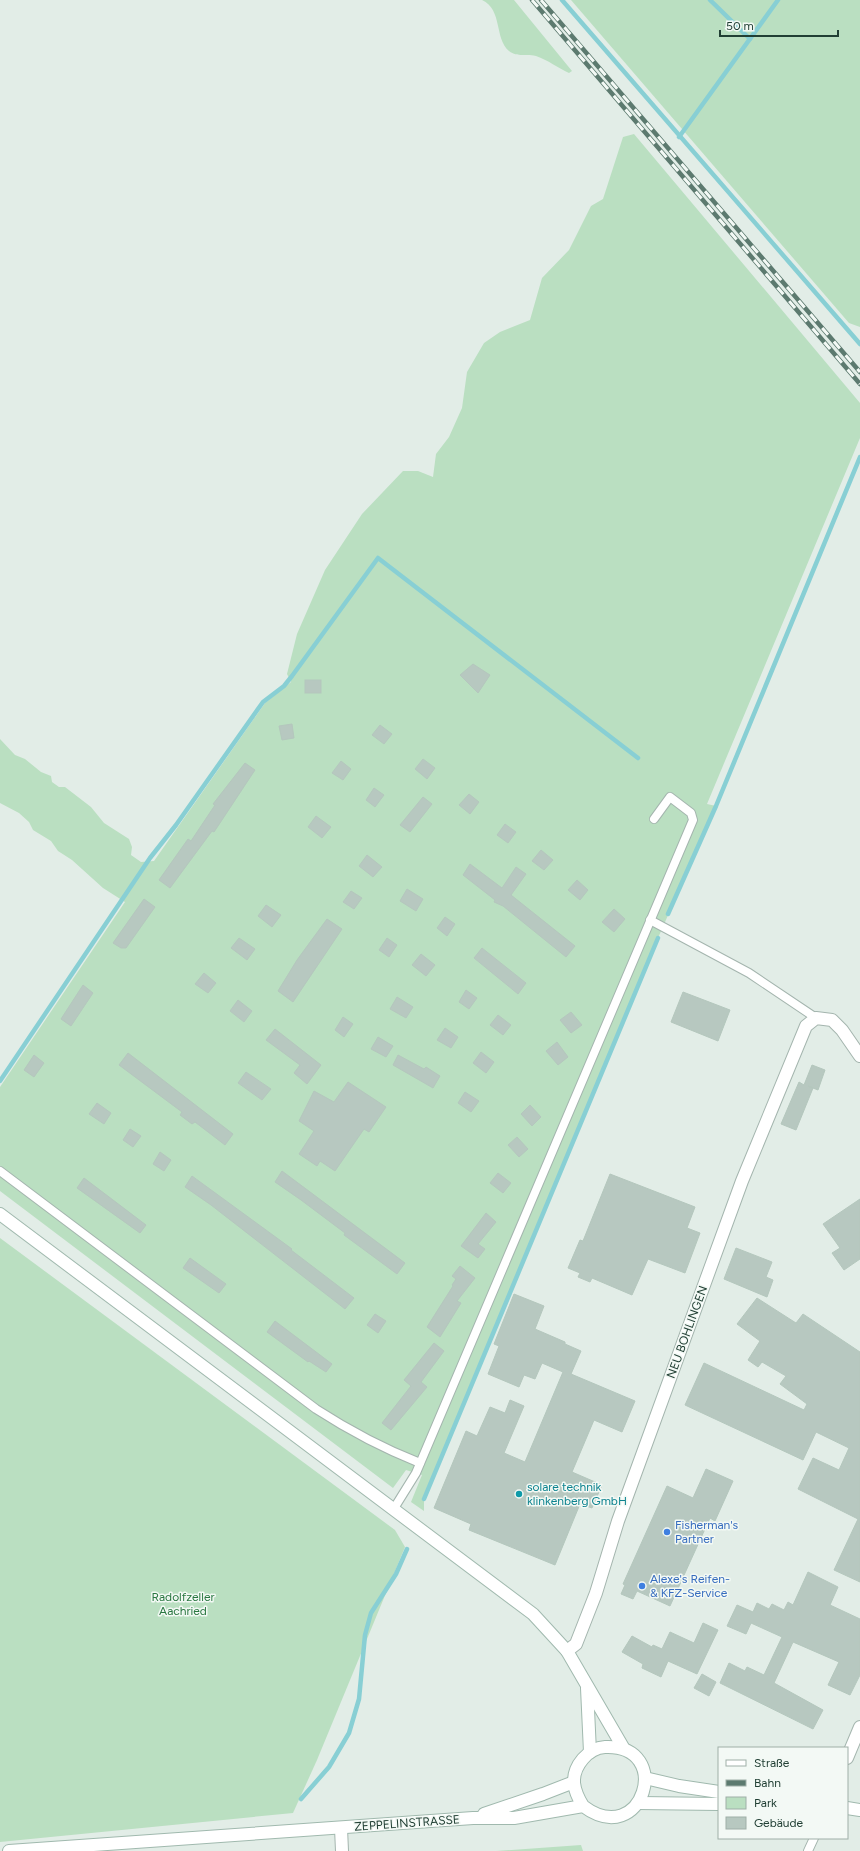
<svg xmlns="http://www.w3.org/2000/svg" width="860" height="1851" font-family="Figtree,sans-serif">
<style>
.green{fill:#badfc1}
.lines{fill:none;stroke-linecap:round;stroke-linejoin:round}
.stream{stroke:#88cfd4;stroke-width:4.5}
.building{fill:#b7c8c0;stroke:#b4c7bd}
.service-casing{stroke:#a4b5ae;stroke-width:10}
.minor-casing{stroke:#a4b5ae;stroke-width:14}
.secondary-casing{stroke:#a0b9ae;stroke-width:14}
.service{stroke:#fff;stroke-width:8}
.minor{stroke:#fff;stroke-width:12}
.secondary{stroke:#fff;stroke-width:12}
.rail-casing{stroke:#5c7a6f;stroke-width:4.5}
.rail{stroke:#f3f9f5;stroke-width:3;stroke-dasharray:9;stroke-linecap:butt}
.culture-dot{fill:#0f9aa8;stroke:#f3f9f5;stroke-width:1.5}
.shop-dot{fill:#3f7fe0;stroke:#f3f9f5;stroke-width:1.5}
.labels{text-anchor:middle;stroke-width:3;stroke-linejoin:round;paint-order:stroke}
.street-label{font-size:12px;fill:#213f34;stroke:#f3f9f5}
.culture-label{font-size:12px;fill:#0d838f;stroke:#f3f9f5;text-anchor:start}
.shop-label{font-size:12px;fill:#366cbe;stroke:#f3f9f5;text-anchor:start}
.park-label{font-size:12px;fill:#297740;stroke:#f3f9f5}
</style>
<rect width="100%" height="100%" fill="#e2ede7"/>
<g class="green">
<path d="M482 0H514L572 71 569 73C558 68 548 60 536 56 526 53 518 58 509 51 494 38 503 10 482 0Z"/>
<path d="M571 0H860V327L849 323Z"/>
<path d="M634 134 860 403V438L707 804 716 806 658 938 424 1499V1511L411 1502 422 1475 406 1470 393 1488 0 1191V1087L125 902 103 888 72 860 58 851 51 841 33 830 29 822 19 813 0 803V739L15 755 25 759 41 772 51 776 52 782 59 787H65L91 807 104 823 129 839 132 847 131 855 141 862 154 861 265 703 291 682 287 674 297 634 325 570 362 514 403 471H418L433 477 436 454 449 437 462 408 467 372 484 343 500 332 530 320 542 278 569 250 591 206 603 199 623 137Z"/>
<path d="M0 1238 395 1530 405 1547 317 1760 293 1813 0 1842Z"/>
<path d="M581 1845 583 1851H496Z"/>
</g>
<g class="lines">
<g class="stream">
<path d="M562 0 860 344"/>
<path d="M710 0 750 39"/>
<path d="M679 137 778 0"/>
<path d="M668 914 716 806 860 457"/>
<path d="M0 1081 150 858 176 825 263 702 284 686 292 676 378 558 638 758"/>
<path d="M424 1499 658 938"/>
<path d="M301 1799 329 1767 349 1733 359 1699 365 1635 371 1613 396 1574 407 1549"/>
</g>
</g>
<g class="building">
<path d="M473 664 490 675 478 693 460 675Z"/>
<rect x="305" y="680" width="16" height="13"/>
<path d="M292 724 294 738 282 740 279 726Z"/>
<path d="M380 725 392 734 384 744 372 735Z"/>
<path d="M423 759 435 768 427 779 415 769Z"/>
<path d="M341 761 351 769 343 780 332 773Z"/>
<path d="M245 763 255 770 214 832 212 831 170 888 159 880 188 839 191 841 215 805 213 804Z"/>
<path d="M374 788 384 795 375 807 366 800Z"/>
<path d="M469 794 479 802 470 814 459 805Z"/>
<path d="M423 797 432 804 410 832 400 825Z"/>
<path d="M316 816 331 827 322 838 308 827Z"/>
<path d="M505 824 516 832 508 843 497 835Z"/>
<path d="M541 850 553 860 544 870 532 861Z"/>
<path d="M367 855 382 867 373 877 359 866Z"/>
<path d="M470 864 502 888 516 867 526 874 511 895 575 946 566 957 503 906 494 902 495 900 463 875Z"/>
<path d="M577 880 588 890 580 900 568 890Z"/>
<path d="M407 889 423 899 416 911 400 901Z"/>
<path d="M351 891 362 898 354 909 343 902Z"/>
<path d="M144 899 155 907 126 948H121L113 943Z"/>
<path d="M266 905 281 915 272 927 258 916Z"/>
<path d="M614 909 625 919 614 932 602 922Z"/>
<path d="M445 917 455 924 447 936 437 928Z"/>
<path d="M327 919 342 929 293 1002 278 991 297 960Z"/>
<path d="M239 938 255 949 247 960 231 948Z"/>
<path d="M387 938 397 945 389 957 379 950Z"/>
<path d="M482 948 526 983 518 994 474 958Z"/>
<path d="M421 954 435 965 426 976 412 965Z"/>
<path d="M204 973 216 983 208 993 195 984Z"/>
<path d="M83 985 93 993 71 1026 61 1019Z"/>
<path d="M466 990 477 998 469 1009 459 1002Z"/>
<path d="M683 992 730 1010 718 1041 671 1022Z"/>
<path d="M397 997 413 1007 406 1018 390 1009Z"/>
<path d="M238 1000 252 1011 244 1022 230 1011Z"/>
<path d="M571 1012 582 1025 571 1033 560 1020Z"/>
<path d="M498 1015 511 1025 503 1035 490 1025Z"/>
<path d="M343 1017 353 1024 344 1037 335 1030Z"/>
<path d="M445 1028 458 1037 451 1048 437 1040Z"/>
<path d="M275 1029 321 1065 307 1084 294 1073 300 1065 266 1040Z"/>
<path d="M378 1037 393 1046 386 1057 371 1049Z"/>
<path d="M557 1042 568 1057 558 1065 546 1051Z"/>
<path d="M481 1052 494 1062 486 1073 473 1063Z"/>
<path d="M128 1053 233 1134 225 1145 195 1122 192 1124 180 1115 182 1112 119 1065Z"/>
<path d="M34 1055 44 1063 34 1077 24 1070Z"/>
<path d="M398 1055 424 1069 426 1067 440 1076 433 1088 393 1065Z"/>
<path d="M812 1065 825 1070 818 1090 808 1086 813 1088 796 1130 781 1124 799 1082 804 1085Z"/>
<path d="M246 1072 271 1089 262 1100 238 1083Z"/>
<path d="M348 1082 386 1107 369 1132 364 1129 335 1171 320 1161 317 1166 299 1154 314 1131 299 1121 314 1091 334 1102Z"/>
<path d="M465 1092 479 1101 471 1112 458 1103Z"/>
<path d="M97 1103 111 1113 104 1124 89 1114Z"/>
<path d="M530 1105 541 1117 532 1126 521 1114Z"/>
<path d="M130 1129 141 1136 133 1147 123 1140Z"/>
<path d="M517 1137 528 1149 519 1157 508 1145Z"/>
<path d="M160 1152 171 1160 164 1171 153 1164Z"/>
<path d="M282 1171 405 1263 397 1274 344 1235 345 1233 301 1200 275 1182Z"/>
<path d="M498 1173 511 1183 503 1193 490 1183Z"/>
<path d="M610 1174 695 1207 687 1228 700 1233 685 1273 648 1259 632 1295 592 1278 590 1282 578 1277 580 1273 568 1268 580 1240 583 1241Z"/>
<path d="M192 1176 292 1249 291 1250 354 1298 345 1309 211 1205 185 1187Z"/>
<path d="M84 1178 146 1225 140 1233 77 1188Z"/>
<path d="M860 1199V1259L844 1270 832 1253 840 1248 823 1224Z"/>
<path d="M486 1213 496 1222 478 1244 485 1249 478 1258 461 1246Z"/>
<path d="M736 1248 772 1262 766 1277 773 1280 767 1297 724 1279Z"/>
<path d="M190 1258 226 1284 219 1293 183 1268Z"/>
<path d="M460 1266 475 1278 457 1301 461 1303 440 1337 427 1327 453 1286 452 1285 456 1279 452 1276Z"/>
<path d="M514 1294 544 1306 535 1329 565 1342V1344L581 1351 571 1374 635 1401 622 1432 594 1420 572 1472 602 1485 592 1508 580 1504 555 1565 469 1530 471 1524 434 1508 466 1431 477 1436 490 1407 505 1413 510 1400 524 1406 504 1453 525 1462 563 1372 542 1363 535 1379 524 1375 519 1387 488 1374 499 1346 494 1344Z"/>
<path d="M757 1298 796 1323 803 1314 860 1352V1582L834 1570 858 1519 798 1489 813 1458 839 1470 849 1448 816 1432 803 1460 685 1405 704 1363 804 1410 807 1404 780 1384 786 1376 762 1362 758 1367 748 1360 760 1341 737 1324Z"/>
<path d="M375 1314 386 1321 378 1333 367 1325Z"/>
<path d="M275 1321 332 1364 326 1372 309 1361 308 1362 267 1332Z"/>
<path d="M434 1343 444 1351 421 1382 427 1387 391 1430 382 1423 411 1386 404 1380Z"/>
<path d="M706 1469 733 1481 715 1521 710 1518 670 1606 637 1591 633 1599 621 1594 625 1585 623 1584 667 1486 693 1498Z"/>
<path d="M808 1572 838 1587 830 1605 860 1619V1675L850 1695 828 1685 839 1662 793 1642 774 1683 823 1710 813 1729 720 1683 729 1663 745 1671 747 1667 764 1675 782 1637 751 1623 746 1634 727 1626 737 1605 753 1612 757 1603 769 1609 772 1604 784 1610 788 1602 793 1605Z"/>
<path d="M703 1623 718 1630 697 1674 668 1661 661 1677 642 1668 643 1664 622 1652 632 1636 652 1647 653 1645 662 1649 670 1632 694 1643Z"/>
<path d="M702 1674 716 1682 709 1696 694 1688Z"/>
</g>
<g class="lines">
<defs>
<g id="service">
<path d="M650 920 749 973 816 1018"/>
<path d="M0 1171 316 1409C350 1431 382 1448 420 1463"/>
<path d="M393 1510 416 1473 693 820 691 813 670 797 654 819"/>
<path d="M808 1851 814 1838"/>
</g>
<g id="minor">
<path d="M567 1651 576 1644 596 1593 618 1521 742 1181 806 1026 816 1018 832 1020 842 1030 860 1056"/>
<path d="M847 1758 860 1727"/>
<path d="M341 1828 342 1851"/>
</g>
<g id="secondary">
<path d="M0 1214 533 1614 567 1651 624 1749"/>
<path d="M587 1688 590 1752"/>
<path d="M645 1778 679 1786 719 1792"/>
<path d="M639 1803 719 1804"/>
<path d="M847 1808 860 1810"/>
<path d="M484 1814 543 1794 574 1782"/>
<path d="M9 1851 473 1818H514L583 1806C643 1851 675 1744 605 1747 588 1748 573 1766 574 1783 575 1792 578 1798 583 1806"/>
</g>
</defs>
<use href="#service" class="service-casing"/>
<use href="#minor" class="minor-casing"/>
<use href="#secondary" class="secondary-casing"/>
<use href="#service" class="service"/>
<use href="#minor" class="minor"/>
<use href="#secondary" class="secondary"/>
<defs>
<g id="rail">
<path d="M532 0 860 384"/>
<path d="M541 0 860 372"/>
</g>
</defs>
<use href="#rail" class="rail-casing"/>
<use href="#rail" class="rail"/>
</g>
<circle class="culture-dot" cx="519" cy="1494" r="4"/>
<g class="shop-dot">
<circle cx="667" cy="1532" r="4"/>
<circle cx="642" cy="1586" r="4"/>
</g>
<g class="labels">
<g class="street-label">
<text transform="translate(687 1332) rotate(-70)" y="4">NEU BOHLINGEN</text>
<text transform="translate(407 1823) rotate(-4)" y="4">ZEPPELINSTRASSE</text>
</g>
<g class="culture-label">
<text x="527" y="1491">solare technik<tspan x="527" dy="14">klinkenberg GmbH</tspan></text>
</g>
<g class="shop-label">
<text x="675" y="1529">Fisherman's<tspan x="675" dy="14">Partner</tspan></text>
<text x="650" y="1583">Alexe's Reifen-<tspan x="650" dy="14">&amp; KFZ-Service</tspan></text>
</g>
<g class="park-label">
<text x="183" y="1601">Radolfzeller<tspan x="183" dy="14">Aachried</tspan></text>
</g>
</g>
<rect x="718" y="1747" width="130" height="92" fill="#f3f9f5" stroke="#9fafa8"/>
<rect x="726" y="1760" width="20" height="6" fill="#ffffff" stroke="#9fafa8"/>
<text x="754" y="1767" font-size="12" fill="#213f34">Straße</text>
<rect x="726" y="1780" width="20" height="6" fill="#5c7a6f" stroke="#9fafa8"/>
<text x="754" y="1787" font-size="12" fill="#213f34">Bahn</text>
<rect x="726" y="1797" width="20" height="12" fill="#badfc1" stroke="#9fafa8"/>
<text x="754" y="1807" font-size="12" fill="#213f34">Park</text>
<rect x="726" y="1817" width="20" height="12" fill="#b7c8c0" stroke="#9fafa8"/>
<text x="754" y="1827" font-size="12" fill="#213f34">Gebäude</text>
<path d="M720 30v6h118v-6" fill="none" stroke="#213f34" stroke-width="2"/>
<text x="726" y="30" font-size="12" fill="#213f34" stroke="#f3f9f5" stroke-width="3" paint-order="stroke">50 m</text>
</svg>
